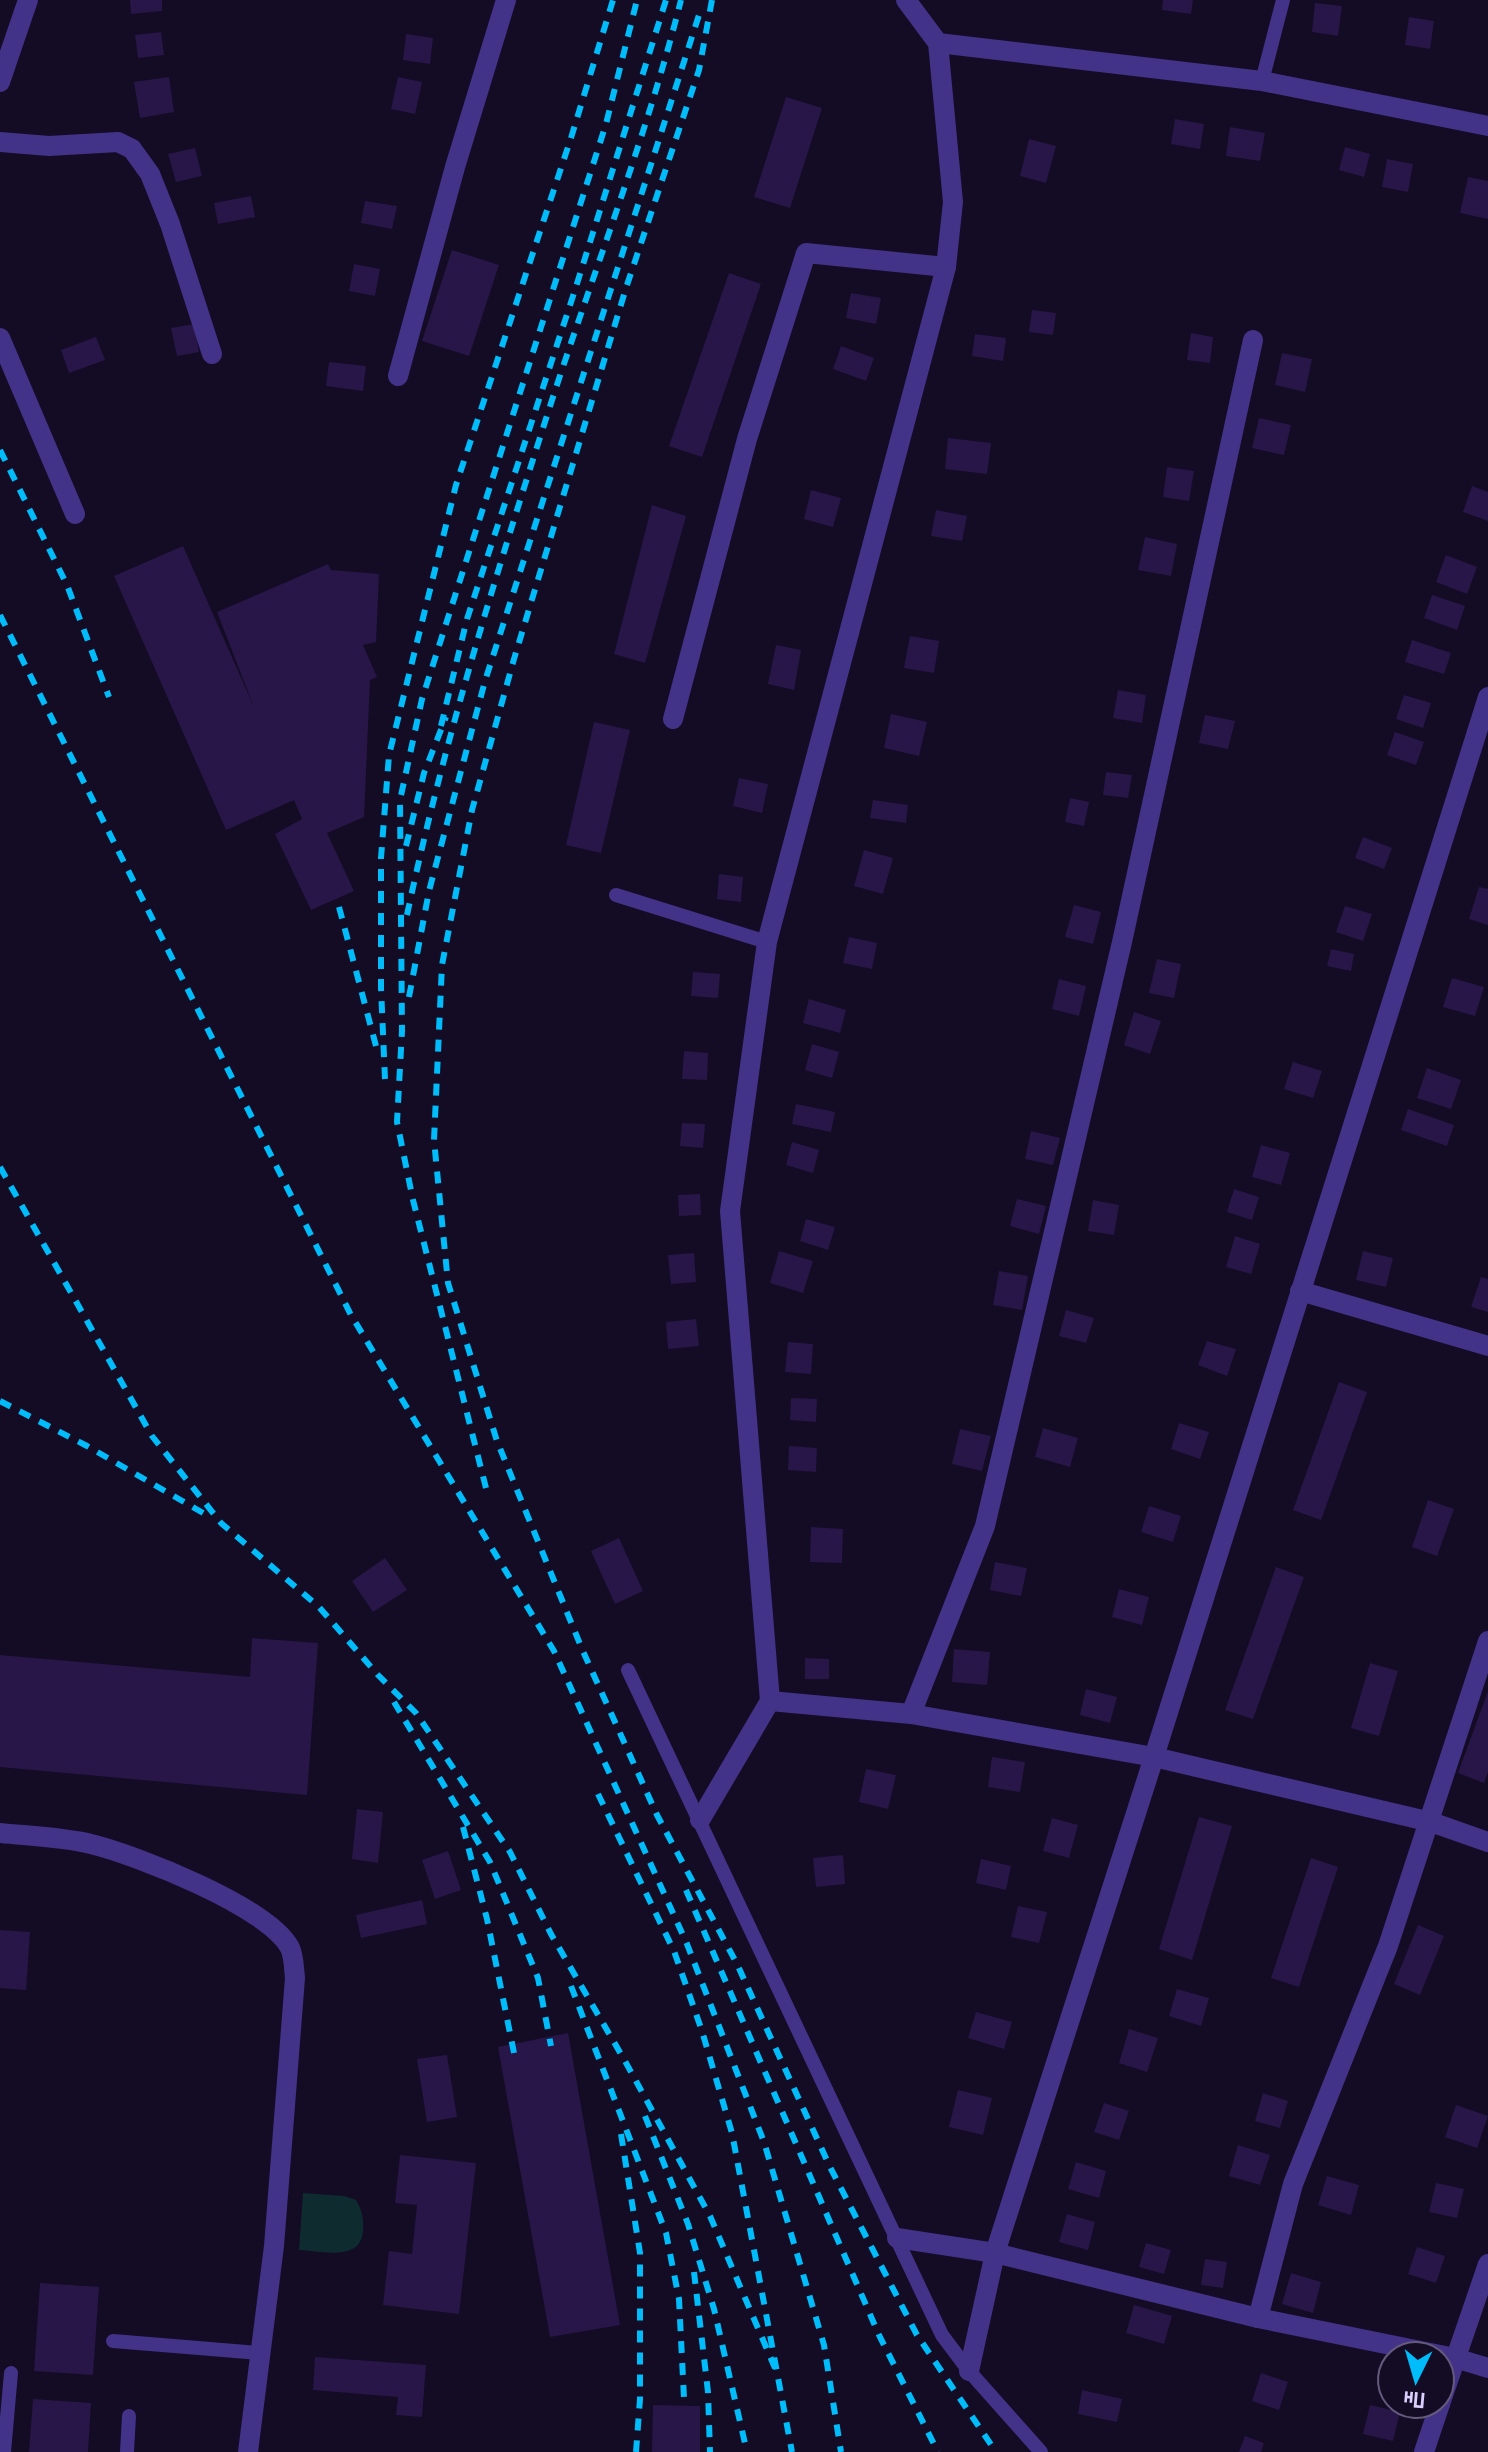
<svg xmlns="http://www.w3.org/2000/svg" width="1488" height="2452" font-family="'PT Sans Narrow',sans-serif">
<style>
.green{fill:#0e2b2f}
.building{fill:#271647}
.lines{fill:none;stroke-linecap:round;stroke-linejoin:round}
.service{stroke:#423288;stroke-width:14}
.minor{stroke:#423288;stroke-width:20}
.rail{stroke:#00bcfa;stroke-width:6;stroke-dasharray:12 10;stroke-linecap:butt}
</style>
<rect width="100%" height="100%" fill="#130c24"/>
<path class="green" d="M303 2193 344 2196 356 2200C362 2210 364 2219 363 2231 361 2262 321 2251 299 2250Z"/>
<g class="building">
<path d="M130 0H162V11L131 14Z"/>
<path d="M1163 0H1193L1191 14 1162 10Z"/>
<path d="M1315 3 1342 6 1338 36 1312 32Z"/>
<path d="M1409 17 1434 21 1430 49 1405 45Z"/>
<path d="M161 32 164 55 138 58 135 35Z"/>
<path d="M406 34 433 38 430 64 403 60Z"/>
<path d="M169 77 174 112 140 118 134 82Z"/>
<path d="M398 77 422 82 415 114 391 109Z"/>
<path d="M786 97 822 108 790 208 754 197Z"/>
<path d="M1175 119 1204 124 1200 149 1171 144Z"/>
<path d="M1230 127 1265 133 1260 161 1226 156Z"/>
<path d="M1029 139 1056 146 1046 183 1020 176Z"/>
<path d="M1345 147 1370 154 1364 177 1339 170Z"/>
<path d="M195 148 202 176 176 182 168 154Z"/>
<path d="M1387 159 1413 164 1408 192 1382 187Z"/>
<path d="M1468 177 1488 181V219L1460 213Z"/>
<path d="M251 196 255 217 218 224 214 203Z"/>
<path d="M365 201 397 206 392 229 361 223Z"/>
<path d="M452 250 499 265 469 356 422 341Z"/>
<path d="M354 264 380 269 375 296 349 291Z"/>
<path d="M729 273 761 284 702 457 669 446Z"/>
<path d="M851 293 881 298 876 324 846 318Z"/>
<path d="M1032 310 1056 313 1053 335 1029 332Z"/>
<path d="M194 324 199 352 177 356 171 328Z"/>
<path d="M1191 333 1213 337 1210 363 1187 360Z"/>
<path d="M975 334 1006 338 1003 361 972 356Z"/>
<path d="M96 337 105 360 69 373 61 350Z"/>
<path d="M841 346 874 358 866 381 833 369Z"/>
<path d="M1282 353 1312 359 1305 392 1275 385Z"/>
<path d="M329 362 366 366 363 391 326 386Z"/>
<path d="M1259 418 1291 425 1284 455 1252 448Z"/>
<path d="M948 438 991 443 987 474 945 469Z"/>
<path d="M1167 467 1194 471 1189 501 1163 497Z"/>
<path d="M1472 486 1488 492V521L1463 512Z"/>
<path d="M811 490 841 498 833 527 804 519Z"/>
<path d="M652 505 686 516 645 663 614 654Z"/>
<path d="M936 510 967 516 962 541 931 536Z"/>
<path d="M1145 537 1177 544 1171 576 1138 570Z"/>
<path d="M183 546 253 705 217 612 328 564 331 570 379 574 376 642 363 645 377 677 370 680 364 817 327 833 354 891 311 910 275 834 302 819 294 800 226 830 114 576Z"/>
<path d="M1446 555 1477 567 1467 594 1436 582Z"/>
<path d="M1432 595 1465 606 1457 630 1424 618Z"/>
<path d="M910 636 939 641 934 673 904 668Z"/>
<path d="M1412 640 1451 653 1444 674 1405 662Z"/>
<path d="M776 645 801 650 794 690 768 684Z"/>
<path d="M1118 690 1146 695 1142 723 1113 718Z"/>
<path d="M1404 695 1431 703 1423 728 1396 719Z"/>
<path d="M891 714 927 722 919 756 884 748Z"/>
<path d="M1205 715 1235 721 1228 749 1199 743Z"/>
<path d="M594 722 630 730 601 853 566 845Z"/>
<path d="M1395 732 1424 742 1416 765 1387 755Z"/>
<path d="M1106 772 1132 775 1128 798 1103 795Z"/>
<path d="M739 778 768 784 762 813 733 806Z"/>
<path d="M1070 798 1089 802 1084 826 1065 822Z"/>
<path d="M873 800 908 805 906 823 870 818Z"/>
<path d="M1363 837 1392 848 1384 869 1355 858Z"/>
<path d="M864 850 893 858 883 894 854 886Z"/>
<path d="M719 874 743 877 741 902 717 899Z"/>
<path d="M1479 887 1488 889V925L1469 919Z"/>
<path d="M1074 905 1101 912 1093 944 1065 937Z"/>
<path d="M1345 906 1372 914 1363 941 1336 932Z"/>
<path d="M849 937 877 943 872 969 843 963Z"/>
<path d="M1331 949 1354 954 1351 971 1327 966Z"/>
<path d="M1157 959 1181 964 1174 998 1149 993Z"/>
<path d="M693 972 720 974 718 998 691 996Z"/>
<path d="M1452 978 1484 987 1475 1016 1443 1007Z"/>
<path d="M1059 979 1086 986 1079 1016 1052 1009Z"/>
<path d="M809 999 846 1010 840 1033 803 1023Z"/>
<path d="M1134 1012 1161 1021 1150 1054 1124 1045Z"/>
<path d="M812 1044 839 1052 832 1078 805 1070Z"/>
<path d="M684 1051 708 1053 707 1080 682 1079Z"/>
<path d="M1293 1062 1322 1071 1313 1098 1284 1089Z"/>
<path d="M1427 1068 1461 1080 1451 1109 1417 1098Z"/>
<path d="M796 1104 835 1112 831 1132 792 1124Z"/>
<path d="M1408 1109 1454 1125 1447 1146 1401 1130Z"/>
<path d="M682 1123 705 1124 703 1148 680 1146Z"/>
<path d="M1031 1131 1060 1138 1053 1165 1025 1159Z"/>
<path d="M792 1142 819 1150 813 1173 786 1165Z"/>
<path d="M1261 1145 1290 1153 1281 1185 1252 1177Z"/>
<path d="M1234 1189 1259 1197 1252 1220 1227 1212Z"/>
<path d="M700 1194 701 1215 679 1216 678 1195Z"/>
<path d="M1017 1199 1046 1206 1039 1234 1010 1226Z"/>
<path d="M1093 1200 1119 1205 1114 1235 1088 1231Z"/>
<path d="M806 1219 835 1227 828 1250 800 1241Z"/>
<path d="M1235 1236 1260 1244 1251 1274 1226 1267Z"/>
<path d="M779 1251 813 1261 803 1293 770 1283Z"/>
<path d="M1363 1251 1393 1258 1386 1287 1356 1280Z"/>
<path d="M694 1253 696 1282 671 1284 668 1255Z"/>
<path d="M999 1271 1028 1276 1022 1310 993 1305Z"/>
<path d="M1481 1277 1488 1279V1312L1471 1307Z"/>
<path d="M1066 1310 1094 1318 1086 1343 1059 1336Z"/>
<path d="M696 1319 699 1346 668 1349 666 1322Z"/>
<path d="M1207 1341 1236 1349 1227 1376 1198 1365Z"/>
<path d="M788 1342 813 1344 811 1374 785 1372Z"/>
<path d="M1339 1382 1367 1392 1321 1520 1293 1510Z"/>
<path d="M791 1398 817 1399 816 1422 790 1420Z"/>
<path d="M1179 1423 1209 1432 1200 1459 1171 1449Z"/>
<path d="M1043 1428 1078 1438 1070 1467 1035 1457Z"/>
<path d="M960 1429 991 1436 982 1471 952 1464Z"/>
<path d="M789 1446 817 1448 816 1472 788 1470Z"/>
<path d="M1428 1500 1454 1509 1437 1556 1412 1547Z"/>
<path d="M1149 1506 1181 1516 1173 1542 1141 1532Z"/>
<path d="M811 1527 843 1529 842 1563 810 1562Z"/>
<path d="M619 1538 643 1591 615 1604 591 1551Z"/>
<path d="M385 1558 407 1590 373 1612 352 1581Z"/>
<path d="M995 1562 1027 1568 1021 1596 990 1590Z"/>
<path d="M1276 1567 1304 1577 1253 1719 1225 1710Z"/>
<path d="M1119 1589 1149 1597 1142 1625 1112 1617Z"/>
<path d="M252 1638 318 1643 307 1795 0 1767V1655L250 1677Z"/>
<path d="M954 1649 990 1652 987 1685 952 1682Z"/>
<path d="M805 1658 829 1659V1679H805Z"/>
<path d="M1370 1663 1398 1671 1379 1736 1351 1728Z"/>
<path d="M1086 1689 1117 1697 1110 1723 1080 1715Z"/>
<path d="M1488 1691V1772L1484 1783 1458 1773Z"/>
<path d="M992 1757 1025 1762 1020 1792 988 1787Z"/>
<path d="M866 1769 896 1775 888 1809 859 1802Z"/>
<path d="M357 1809 383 1812 378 1863 352 1859Z"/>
<path d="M1199 1817 1232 1826 1192 1960 1159 1949Z"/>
<path d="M1052 1818 1078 1825 1069 1858 1043 1851Z"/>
<path d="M448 1851 461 1890 435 1899 422 1860Z"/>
<path d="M843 1855 845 1884 816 1887 813 1858Z"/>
<path d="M1311 1858 1338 1867 1299 1987 1271 1978Z"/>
<path d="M981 1859 1011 1866 1006 1890 976 1883Z"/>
<path d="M422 1900 427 1924 361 1938 356 1915Z"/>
<path d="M1018 1906 1047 1912 1039 1943 1011 1937Z"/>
<path d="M1418 1925 1444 1936 1420 1995 1394 1984Z"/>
<path d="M0 1930 30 1932 26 1990 0 1988Z"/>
<path d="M1177 1989 1209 1998 1201 2026 1169 2016Z"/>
<path d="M976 2012 1012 2022 1004 2049 968 2038Z"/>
<path d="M1129 2029 1158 2038 1147 2072 1119 2063Z"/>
<path d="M568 2033 620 2325 550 2337 498 2047Z"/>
<path d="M447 2055 457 2117 427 2122 417 2059Z"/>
<path d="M958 2090 992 2098 983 2135 949 2127Z"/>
<path d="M1263 2093 1288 2101 1280 2128 1255 2121Z"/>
<path d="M1104 2103 1129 2111 1119 2140 1094 2132Z"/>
<path d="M1456 2105 1488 2116 1477 2148 1445 2137Z"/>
<path d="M1238 2145 1270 2155 1260 2185 1229 2176Z"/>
<path d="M400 2155 476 2163 459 2314 383 2305 389 2251 412 2254 417 2205 395 2203Z"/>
<path d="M1076 2162 1106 2171 1099 2198 1068 2189Z"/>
<path d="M1327 2176 1359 2185 1351 2215 1318 2205Z"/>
<path d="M1436 2183 1464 2189 1457 2218 1429 2212Z"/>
<path d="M1067 2214 1095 2222 1088 2250 1059 2242Z"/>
<path d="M1146 2243 1171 2250 1164 2274 1139 2267Z"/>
<path d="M1417 2247 1445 2256 1436 2283 1408 2274Z"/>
<path d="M1205 2259 1227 2262 1223 2288 1201 2285Z"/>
<path d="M1291 2273 1321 2282 1313 2313 1282 2304Z"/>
<path d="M40 2283 99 2287 93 2375 34 2371Z"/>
<path d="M1134 2305 1172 2316 1164 2344 1126 2333Z"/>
<path d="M315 2357 426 2365 422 2417 396 2415 398 2397 313 2390Z"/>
<path d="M1261 2373 1288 2382 1279 2410 1252 2401Z"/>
<path d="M1082 2390 1122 2399 1117 2422 1078 2414Z"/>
<path d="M33 2399 91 2403 88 2452H29Z"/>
<path d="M653 2405 700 2406V2452H652Z"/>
<path d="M1370 2405 1400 2412 1393 2441 1363 2434Z"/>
<path d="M1245 2436 1264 2443 1261 2452H1239Z"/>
</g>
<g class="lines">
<g class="service">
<path d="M1262 81 1283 0"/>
<path d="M616 895 767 942"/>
<path d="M628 1670 942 2335 969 2371 1041 2452"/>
<path d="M113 2341 260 2353"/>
<path d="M4 2452 11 2373"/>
<path d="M127 2452 129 2416"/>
</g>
<g class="minor">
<path d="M938 43 1262 81 1488 126"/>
<path d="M0 82 28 0"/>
<path d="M0 142 49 146 118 142 132 149 150 174 170 224 212 354"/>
<path d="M0 338 75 514"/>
<path d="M398 376 455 167 506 0"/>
<path d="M673 719 747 439 806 253 946 267"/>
<path d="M1300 1291 1488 1346"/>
<path d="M770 1701 911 1714 1154 1757 1431 1822 1488 1842"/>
<path d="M911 1714 985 1526 1122 942 1253 340"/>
<path d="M700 1820 770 1701 730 1211 767 942 946 267 953 202 938 43 906 0"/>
<path d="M0 1833C30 1836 62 1837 91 1844 136 1855 269 1907 290 1948 294 1956 294 1970 295 1978L274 2246 248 2452"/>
<path d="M897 2238 995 2253 1258 2318 1455 2358 1488 2368"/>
<path d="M1258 2318 1293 2184 1388 1946 1488 1641"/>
<path d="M969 2371 995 2253 1154 1757 1488 697"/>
<path d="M1440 2404 1488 2264"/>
<path d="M1424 2452 1440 2404"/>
</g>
<g class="rail">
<path d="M712 0 699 70 626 288 514 659 472 810 442 965 434 1140 448 1283 497 1441 582 1649 657 1815 737 1964 830 2167 917 2335 996 2452"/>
<path d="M0 450 67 585 109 697"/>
<path d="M0 615 351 1315 554 1651 687 1944 764 2142 824 2345 841 2452"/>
<path d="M441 726 467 619 575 290 666 0"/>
<path d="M406 846 424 773 446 717"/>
<path d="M339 907 376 1046"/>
<path d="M407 915C444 740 498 568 553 397 596 265 647 135 681 0"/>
<path d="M409 997 429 891 485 681 699 15"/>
<path d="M385 1079 381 988V858L389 755 456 485 571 138 613 0"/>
<path d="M0 1167 152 1436 221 1523 319 1607 378 1675 416 1713 510 1852 551 1934 625 2061 710 2216 775 2368"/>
<path d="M0 1401 87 1446 210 1517"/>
<path d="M486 1488 413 1200 397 1122 402 1031 400 800 422 699 606 124 637 0"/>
<path d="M394 1702 490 1862 538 1978 551 2046"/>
<path d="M598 1794 674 1951 702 2031 732 2133 792 2452"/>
<path d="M463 1827 487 1919 514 2053"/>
<path d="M686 1890 879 2335 938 2452"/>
<path d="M571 1986 666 2233 679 2299 684 2398"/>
<path d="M645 2116 688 2224 714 2309 747 2452"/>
<path d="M621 2134 640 2253V2399L636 2452"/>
<path d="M694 2272 708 2392 710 2452"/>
</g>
</g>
<g transform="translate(1416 2380) rotate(185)"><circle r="38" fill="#130c24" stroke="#635a7c" stroke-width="2"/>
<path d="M0-6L14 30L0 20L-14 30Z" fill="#00bcfa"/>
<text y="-12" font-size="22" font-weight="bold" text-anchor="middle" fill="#dbcfff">Пн</text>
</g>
</svg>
